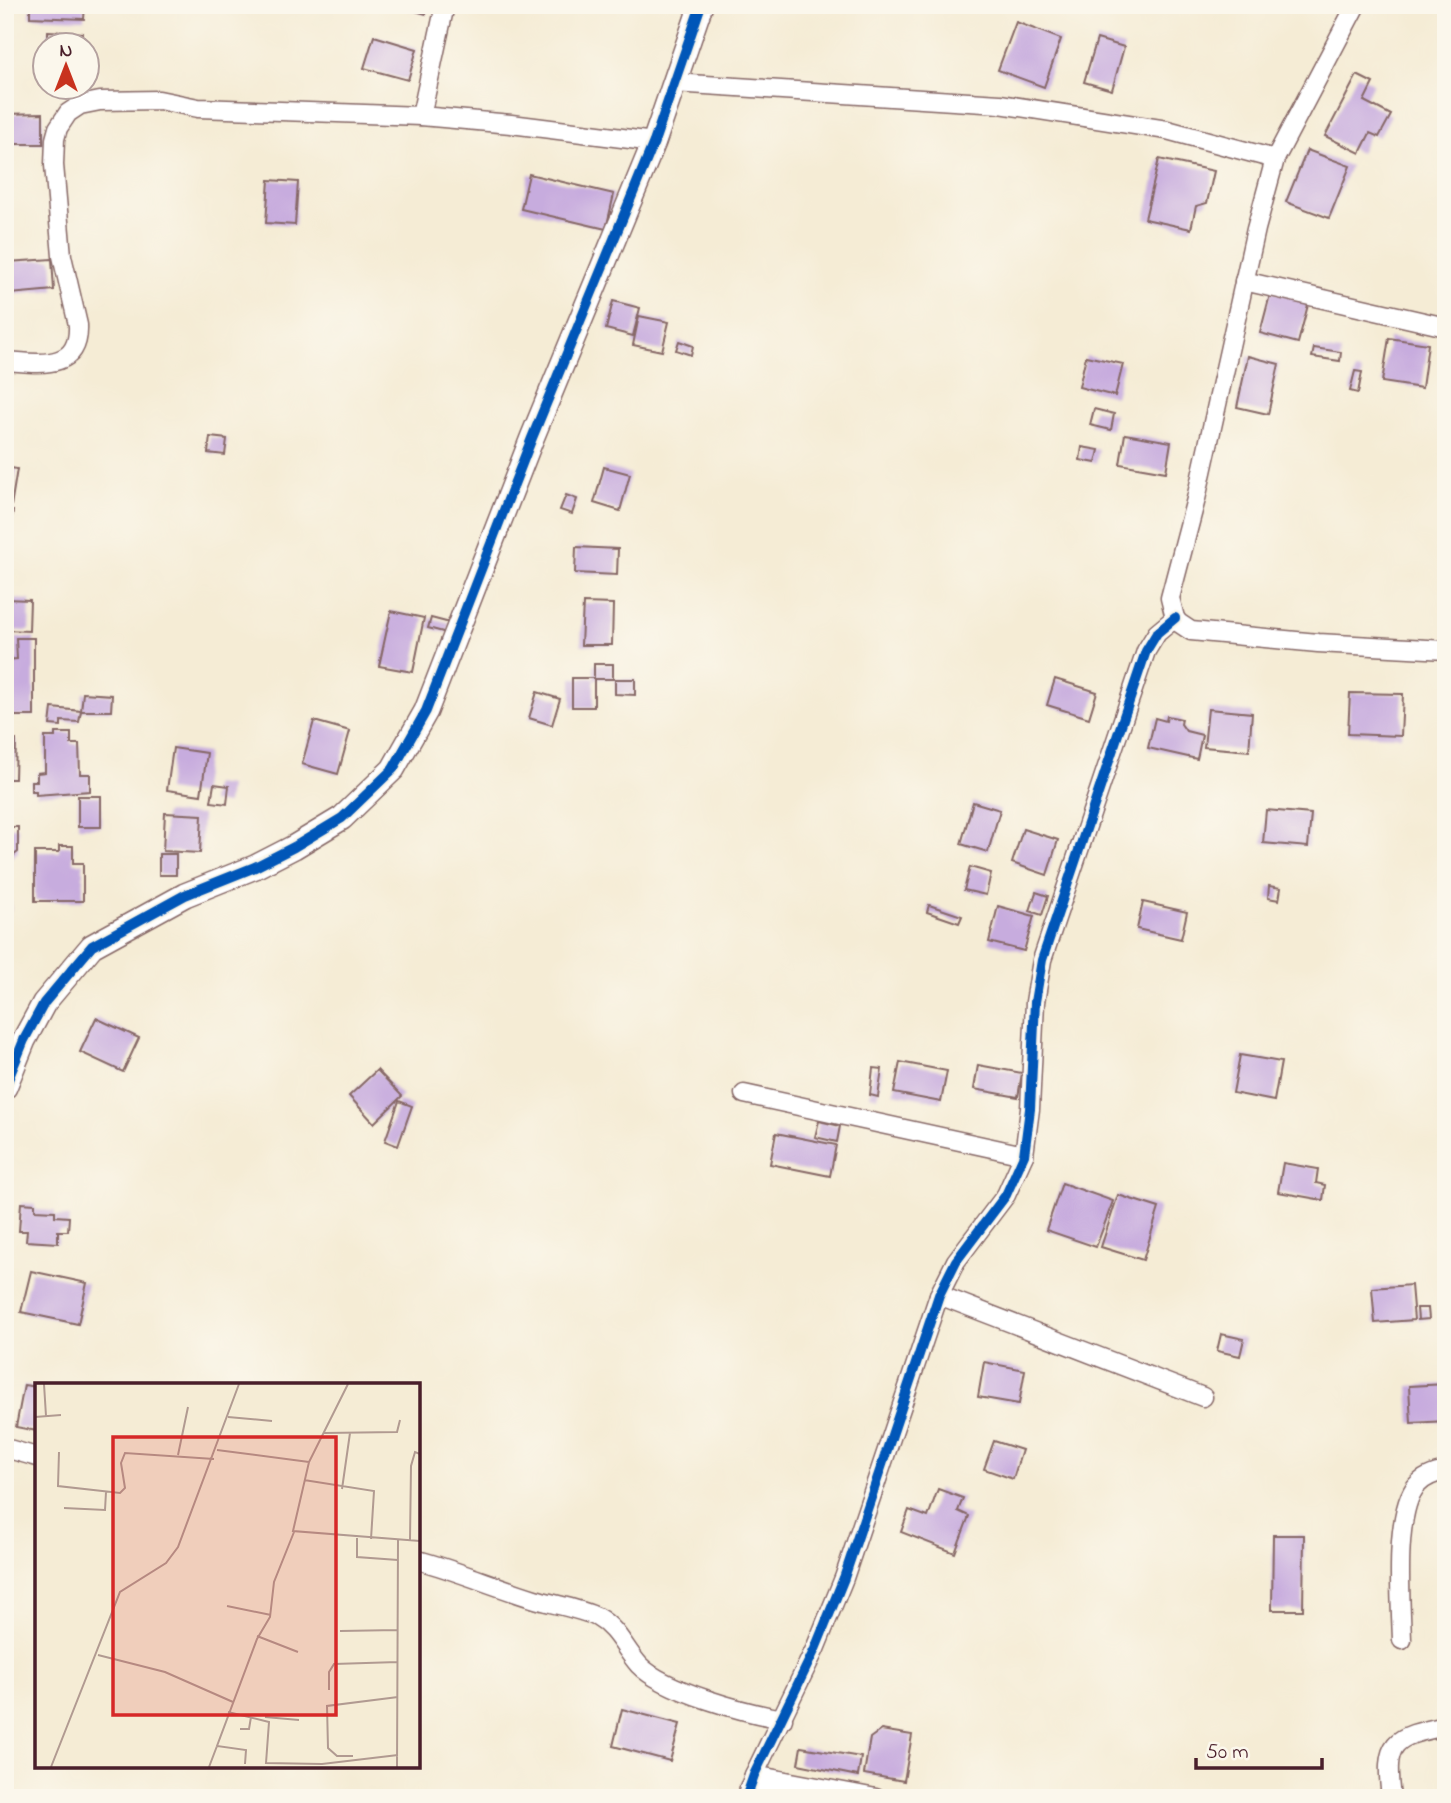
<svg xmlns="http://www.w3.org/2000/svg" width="1451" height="1803" font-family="'Indie Flower',sans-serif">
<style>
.building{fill:#c7acde}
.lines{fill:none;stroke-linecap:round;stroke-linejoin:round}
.minor-casing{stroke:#866766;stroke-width:21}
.tertiary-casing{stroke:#866766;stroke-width:26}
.minor{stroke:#fff;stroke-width:18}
.tertiary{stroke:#fff;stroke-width:23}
.cycleway-casing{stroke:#fbf7ec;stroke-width:15}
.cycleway{stroke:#0057b8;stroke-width:10}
.inset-road{fill:none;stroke:#b19a91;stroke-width:2}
.view{fill:#d62828;fill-opacity:0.15;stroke:#d62828;stroke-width:3.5}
.inset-edge{fill:none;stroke:#4a1f2b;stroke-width:3.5}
</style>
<rect width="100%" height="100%" fill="#fbf7ec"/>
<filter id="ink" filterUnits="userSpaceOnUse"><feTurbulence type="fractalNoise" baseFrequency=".0143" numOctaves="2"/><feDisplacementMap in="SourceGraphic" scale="14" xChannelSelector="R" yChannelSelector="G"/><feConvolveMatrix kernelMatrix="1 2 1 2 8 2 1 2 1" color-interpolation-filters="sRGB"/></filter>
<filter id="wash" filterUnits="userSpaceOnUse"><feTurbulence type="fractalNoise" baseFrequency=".00686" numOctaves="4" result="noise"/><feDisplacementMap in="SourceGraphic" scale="28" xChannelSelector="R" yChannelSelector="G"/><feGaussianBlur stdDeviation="1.57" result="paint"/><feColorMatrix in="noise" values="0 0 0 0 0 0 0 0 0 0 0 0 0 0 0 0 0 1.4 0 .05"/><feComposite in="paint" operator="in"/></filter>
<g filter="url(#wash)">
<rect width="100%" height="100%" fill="#f5ecd5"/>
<g id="blocks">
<g class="building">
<path d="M30 5H85L84 19 30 17Z"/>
<path d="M394 5H428L426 14Z"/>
<path d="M1016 22 1061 39 1044 87 998 70Z"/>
<path d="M48 31 82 33 81 46H48Z"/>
<path d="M374 36 417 49 408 80 364 68Z"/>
<path d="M1097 39 1124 47 1112 90 1084 82Z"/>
<path d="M1357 75 1373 83 1364 101 1391 115 1379 137 1370 133 1360 153 1325 136Z"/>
<path d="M43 113V144H5V114Z"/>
<path d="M1307 150 1350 166 1329 218 1286 202Z"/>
<path d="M1159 159 1214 171 1207 203 1196 206 1191 229 1145 219Z"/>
<path d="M529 174 614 194 606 229 521 209Z"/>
<path d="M269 180 298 182 295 225 266 223Z"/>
<path d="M52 259 54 290 10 294 8 262Z"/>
<path d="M1271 291 1309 301 1298 343 1260 333Z"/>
<path d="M613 301 640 308 633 336 606 329Z"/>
<path d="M639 316 669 322 662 351 633 345Z"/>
<path d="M1389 338 1428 344 1422 388 1382 382Z"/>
<path d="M679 341 693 346 691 355 676 350Z"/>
<path d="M1314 348 1341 352 1340 361 1312 357Z"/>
<path d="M1086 356 1123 364 1115 396 1079 387Z"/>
<path d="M1248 356 1279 364 1268 414 1237 407Z"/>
<path d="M1355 371 1362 372 1358 393 1350 391Z"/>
<path d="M1094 409 1114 414 1111 430 1090 425Z"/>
<path d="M1125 434 1171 442 1166 472 1120 464Z"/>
<path d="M210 437 227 439 225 455 208 453Z"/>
<path d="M1082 447 1099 450 1096 463 1080 460Z"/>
<path d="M5 467 17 469 11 506 5 505Z"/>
<path d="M604 467 630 474 620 511 594 503Z"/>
<path d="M566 495 577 499 572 514 560 510Z"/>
<path d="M5 509 13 511 7 549H5Z"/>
<path d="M576 547 618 549 617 575 575 573Z"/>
<path d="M5 599 30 600 29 631 5 630Z"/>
<path d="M583 603 613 604 612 645H581Z"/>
<path d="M391 611 424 618 413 672 379 666Z"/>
<path d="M431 618 450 623 447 633 428 628Z"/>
<path d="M16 638H34V716H5V660L17 659Z"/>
<rect x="594" y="664" width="19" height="15"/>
<rect x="572" y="678" width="22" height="29"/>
<path d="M615 679H635V695L615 694Z"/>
<path d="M1055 679 1097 692 1089 718 1047 705Z"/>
<path d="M537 692 560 699 552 725 529 718Z"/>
<path d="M83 693 112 695 111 711H81Z"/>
<path d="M1350 693 1403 694 1401 736 1348 734Z"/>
<path d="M52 708 81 711 79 722 61 721V726L50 725Z"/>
<path d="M1208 709 1252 713 1249 751 1204 747Z"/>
<path d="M1167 716 1182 719 1181 724 1186 731 1202 735 1197 759 1148 748 1155 718 1166 721Z"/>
<path d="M314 721 350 731 338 774 302 764Z"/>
<path d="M55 733H71V744H79L80 774H90V791L36 795V791H31V781H37V773L45 772V737H55Z"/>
<path d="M5 740H16L15 779H5Z"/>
<path d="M173 748 207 753 201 795 167 790Z"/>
<path d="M214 784 229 786 227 804 211 802Z"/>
<rect x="78" y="796" width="23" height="31"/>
<path d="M973 802 1000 810 988 852 961 844Z"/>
<path d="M1266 810 1311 814 1308 847 1263 843Z"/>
<path d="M165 813 202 815 200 853 163 851Z"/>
<path d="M5 827H18V852L5 862Z"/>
<path d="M1023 829 1058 840 1047 875 1012 863Z"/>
<path d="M59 846H73V863H83V901H35V852H59Z"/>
<rect x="159" y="854" width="17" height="21"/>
<path d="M970 867 991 873 986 895 964 890Z"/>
<rect x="5" y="878" width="6" height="34"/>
<path d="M1269 886 1281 888 1279 900 1268 898Z"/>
<path d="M1036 892 1048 896 1042 915 1030 911Z"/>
<path d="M1143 902 1187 912 1181 939 1137 929Z"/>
<path d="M929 905 962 916 959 923 927 912Z"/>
<path d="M998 906 1034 916 1024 951 989 942Z"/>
<path d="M96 1018 139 1038 123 1072 80 1052Z"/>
<path d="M1240 1055 1281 1062 1274 1101 1233 1093Z"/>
<path d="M900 1062 947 1071 941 1102 894 1093Z"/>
<path d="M978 1065 1022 1073 1018 1097 974 1089Z"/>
<path d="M873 1068 882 1069 878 1097 870 1095Z"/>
<path d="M377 1070 402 1096 374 1123 349 1096Z"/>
<path d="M399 1101 412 1106 398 1146 385 1141Z"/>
<path d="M819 1121 840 1126 837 1142 815 1137Z"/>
<path d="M776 1133 836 1145 830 1176 770 1164Z"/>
<path d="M1283 1163 1318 1169 1316 1183 1325 1185 1323 1200 1278 1192Z"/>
<path d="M1062 1183 1113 1201 1096 1247 1046 1230Z"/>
<path d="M1118 1195 1159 1208 1143 1260 1101 1247Z"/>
<path d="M21 1203 35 1204V1210L55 1211V1216L69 1217 68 1231H58V1243L26 1241 27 1231H19Z"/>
<path d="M31 1271 87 1283 78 1324 21 1312Z"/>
<path d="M1411 1285 1414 1320 1375 1323 1372 1288Z"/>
<path d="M1417 1308H1428L1429 1319 1418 1320Z"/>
<path d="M1221 1334 1244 1339 1240 1356 1217 1351Z"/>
<path d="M984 1362 1025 1370 1019 1404 978 1397Z"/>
<path d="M1446 1384V1421L1411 1423 1409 1386Z"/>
<path d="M24 1385 37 1387V1431L16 1427Z"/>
<path d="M994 1441 1022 1450 1013 1479 984 1469Z"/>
<path d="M938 1489 963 1498 958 1511 969 1516 955 1553 901 1532 909 1510 928 1517Z"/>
<path d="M1273 1535H1304L1303 1610H1272Z"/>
<path d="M622 1709 680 1724 670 1761 613 1746Z"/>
<path d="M881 1730 912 1735 904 1781 864 1774 870 1738Z"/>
<path d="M801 1747 861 1757 858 1776 798 1764Z"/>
</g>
</g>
</g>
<g filter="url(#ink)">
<use href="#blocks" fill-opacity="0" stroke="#866766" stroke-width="2"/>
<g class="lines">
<defs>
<g id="minor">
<path d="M1356 5 1275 159 1256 229 1196 499 1170 598 1175 618 1179 623 1191 631 1318 643 1446 650"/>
<path d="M674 83 1000 104 1167 130 1275 159"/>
<path d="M421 116 445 5"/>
<path d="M1244 281 1446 327"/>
<path d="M5 361C37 363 80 372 78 325L62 256 54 165 55 139 58 128 68 113 80 105 100 101 159 100 198 108 421 116 511 124 654 142"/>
<path d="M744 1094 1024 1155"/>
<path d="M939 1295 1203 1397"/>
<path d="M5 1448 37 1457"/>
<path d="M418 1560C458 1571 496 1587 535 1599 552 1604 582 1609 597 1617 617 1628 624 1648 639 1665 664 1691 747 1713 783 1719"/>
<path d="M1402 1640C1401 1604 1393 1512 1417 1485 1424 1477 1435 1473 1446 1471"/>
<path d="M754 1775 876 1798"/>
<path d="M749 1787 802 1798"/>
<path d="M746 1798 754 1775 815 1649 844 1578 939 1295 956 1261 1006 1195 1024 1155 1030 1109 1035 1002 1042 960 1146 651 1157 633 1175 618"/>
<path d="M1391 1798C1384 1741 1392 1737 1446 1726"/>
</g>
<path id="tertiary" d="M5 1087 24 1040 44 1003 92 946 185 895 255 867 294 847 342 818 393 769 426 711 532 438 654 142 701 5"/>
</defs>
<use href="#minor" class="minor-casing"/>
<use href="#tertiary" class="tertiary-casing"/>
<use href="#minor" class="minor"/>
<use href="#tertiary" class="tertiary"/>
<defs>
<g id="cycleway">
<path d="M5 1087 24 1040 44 1003 92 946 185 895 255 867 294 847 342 818 393 769 426 711 532 438 654 142 701 5"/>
<path d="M746 1798 754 1775 815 1649 844 1578 939 1295 956 1261 1006 1195 1024 1155 1030 1109 1035 1002 1042 960 1146 651 1157 633 1175 618"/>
</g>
</defs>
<use href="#cycleway" class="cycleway-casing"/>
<use href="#cycleway" class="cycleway"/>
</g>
</g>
<g transform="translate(35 1383)">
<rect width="385" height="385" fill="#f5ecd5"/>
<path class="inset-road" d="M9 1 11 33M313 1 274 79 258 148 385 158M0 34 26 32M193 34 237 38M289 50 362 49 365 37M182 67 274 79M24 69 23 103 85 110 90 105 86 80 90 70 179 76M143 72 153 24M269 97 339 108 336 156M307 106 315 50M29 125 70 127 71 109M322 155V174L363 177M375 157 376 83 380 69 385 71M192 223 236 232M305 248 363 247M222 253 263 269M63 272 130 289 198 319M294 307V289L299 281 363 279M193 329 234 339 231 380 287 381 363 372M230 334 264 337M205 346H214L216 334M318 373H302L293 365 292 323 363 314M210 381 211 367 182 363 222 256 235 234 239 199 259 149M16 384 85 209 131 180 143 164 204 1M174 384 182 363M362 384 363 157"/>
<path class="view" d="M78 54H301V332H78Z"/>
<rect width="385" height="385" class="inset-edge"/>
</g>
<rect width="1451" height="1803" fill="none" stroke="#fbf7ec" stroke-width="28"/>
<g transform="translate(66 66)"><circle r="33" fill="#fbf7ec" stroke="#b4a19f" stroke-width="2"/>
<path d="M0-5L12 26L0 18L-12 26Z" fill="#c8321e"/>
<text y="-10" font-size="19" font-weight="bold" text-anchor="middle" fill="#4a1f2b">N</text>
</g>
<path d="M1196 1758v10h126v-10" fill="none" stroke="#4a1f2b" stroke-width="3.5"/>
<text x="1206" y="1758" font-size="21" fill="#4a1f2b" stroke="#fbf7ec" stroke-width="5" paint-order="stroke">50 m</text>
</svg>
